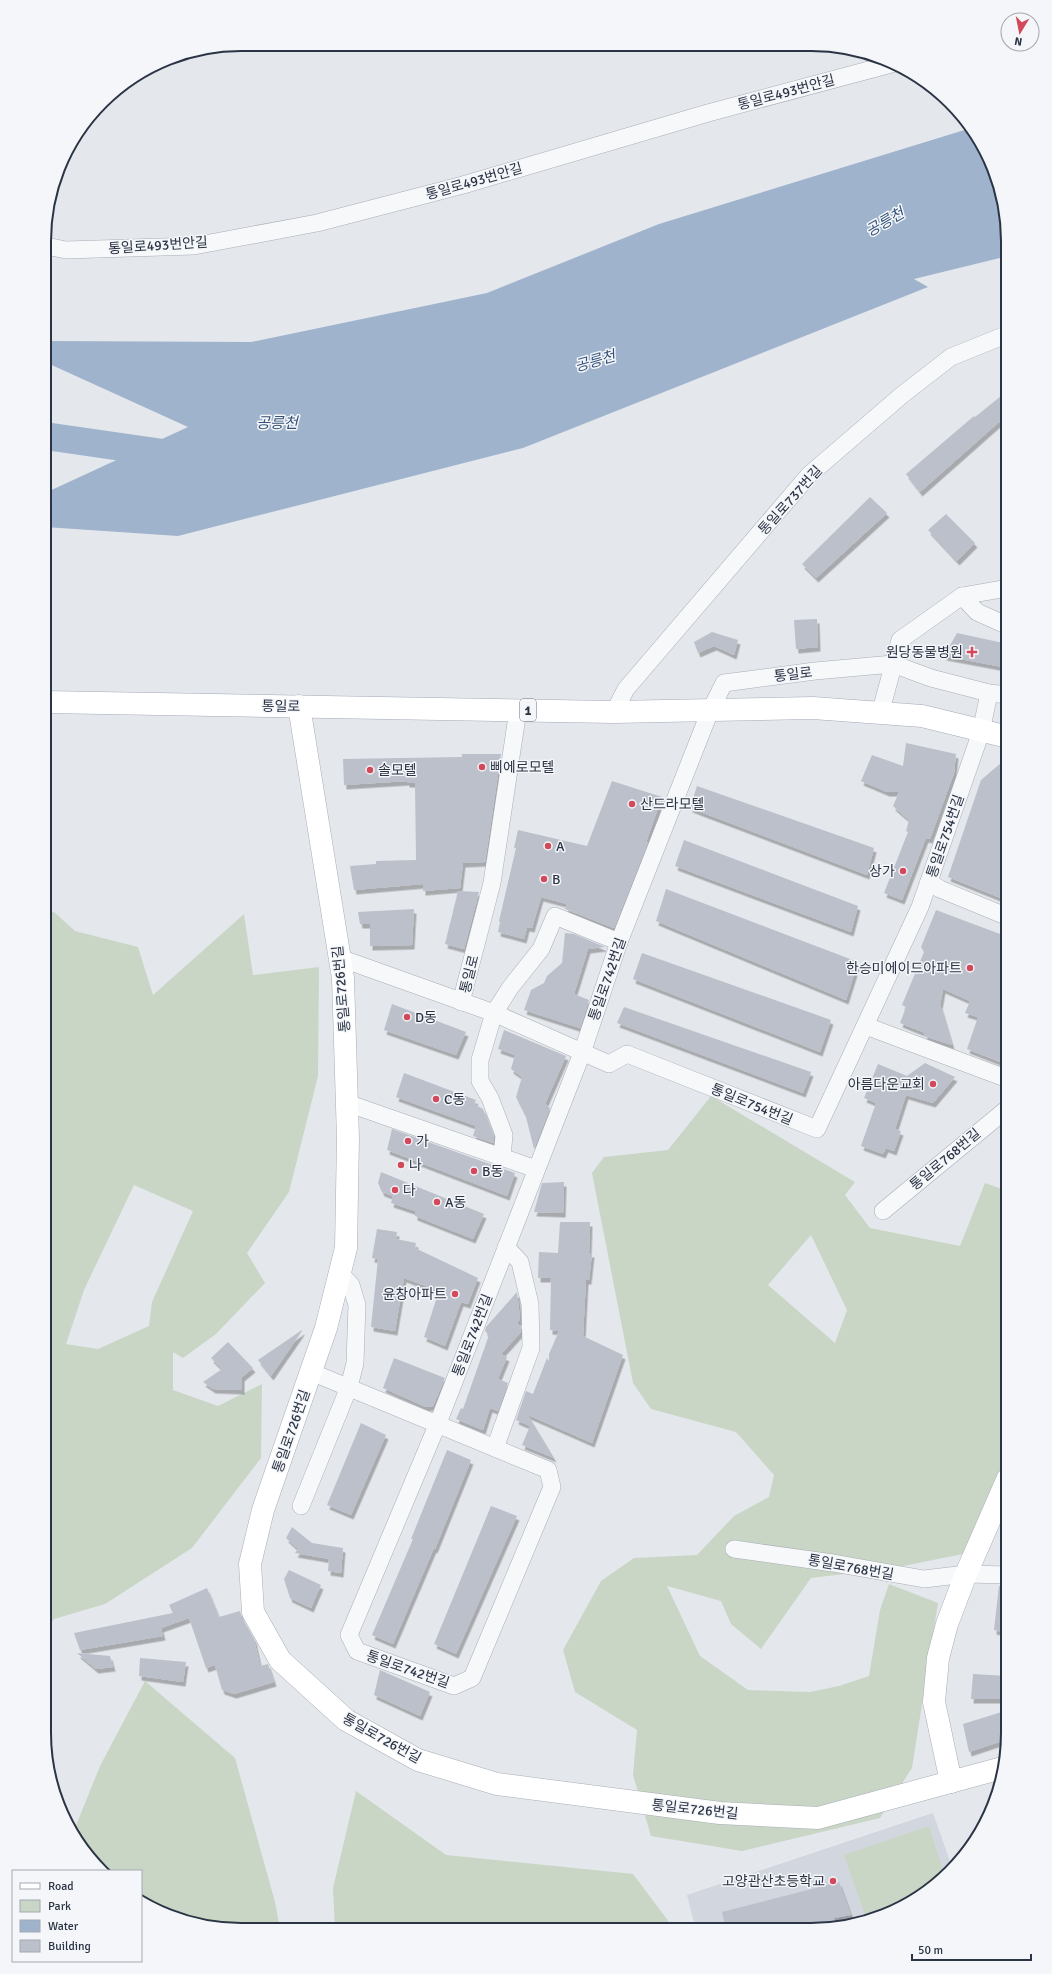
<svg xmlns="http://www.w3.org/2000/svg" width="1052" height="1974" font-family="Signika,'Noto Sans KR',sans-serif">
<style>
.built{fill:#d2d6de}
.green{fill:#c9d6c5;fill-rule:evenodd}
.water{fill:#9fb4cc}
.lines{fill:none;stroke-linecap:round;stroke-linejoin:round}
.river{stroke:#9fb4cc;stroke-width:28}
.building{fill:#bbc0ca;filter:url(#shadow)}
.street-casing{stroke:#a9aeb7;stroke-width:18}
.secondary-casing{stroke:#a9aeb7;stroke-width:23}
.primary-casing{stroke:#a3abb8;stroke-width:23}
.street{stroke:#f7f8fa;stroke-width:17}
.secondary{stroke:#fff;stroke-width:22}
.primary{stroke:#fff;stroke-width:22}
.poi-dot{fill:#d1495b;stroke:#f4f6f9;stroke-width:1.5}
.labels{text-anchor:middle;stroke-width:3;stroke-linejoin:round;paint-order:stroke}
.shield{fill:#f4f6f9;stroke:#676e7b;stroke-width:1}
.shield-label{font-size:13px;font-weight:bold;fill:#2b3445}
.street-label{font-size:14px;fill:#2b3445;stroke:#f4f6f9}
.poi-label{font-size:14px;fill:#2b3445;stroke:#f4f6f9;text-anchor:start}
.water-label{font-size:15px;font-style:italic;fill:#34527a;stroke:#f4f6f9}
.rim{fill:none;stroke:#2b3445;stroke-width:2}
</style>
<defs>
<filter id="shadow"><feDropShadow dx="2.5" dy="4.5" stdDeviation="0" flood-color="#0004"/></filter>
</defs>
<rect width="100%" height="100%" fill="#e4e7ec"/>
<path class="built" d="M933 1813 952 1867 921 1897 874 1920 811 1930H698L693 1919 687 1895Z"/>
<g class="green">
<path d="M54 912 75 931 138 947 153 995 244 914 253 975 319 967 318 1076 289 1192 247 1253 265 1283 216 1334 183 1358 173 1352V1390L218 1406 262 1384 261 1458 192 1548 105 1604 54 1619 44 1632 45 914ZM134 1185 193 1211 152 1302 149 1326 98 1349 66 1344 84 1290Z"/>
<path d="M711 1096 855 1182 845 1195 870 1228 960 1246 985 1183 1008 1191V1452L963 1554 893 1568 811 1578 761 1649 731 1624 721 1601 667 1586 700 1656 748 1690 810 1692 839 1686 869 1676 880 1610 889 1584 938 1603 912 1768 880 1818 742 1851 651 1836 633 1775 637 1730 575 1692 563 1650 601 1581 634 1558 697 1555 734 1516 769 1497 774 1475 736 1432 651 1409 633 1383 592 1173 604 1157 668 1150ZM811 1235 847 1310 835 1343 768 1285Z"/>
<path d="M145 1681 235 1758 275 1902 280 1928H215L154 1910 141 1901V1871H102L77 1842 73 1833 100 1766Z"/>
<path d="M356 1791 446 1855 633 1874 675 1930 335 1929 333 1888Z"/>
<path d="M929 1826 944 1874 921 1897 874 1920 867 1921 844 1855Z"/>
</g>
<path class="water" d="M971 128 998 178 1008 241V256L914 279 928 287 523 448 178 536 45 527V493L188 427 45 362 46 341 251 342 487 293 659 224Z"/>
<g class="lines">
<path class="river" d="M45 436 177 455"/>
</g>
<g class="building">
<path d="M1001 396 1008 404V431L999 422 920 492 906 474 974 416 975 417Z"/>
<path d="M870 497 887 513 816 578 802 564Z"/>
<path d="M946 514 975 543 957 561 928 530Z"/>
<path d="M817 619 818 647 796 649 794 620Z"/>
<path d="M712 632 738 640 734 655 714 646 698 653 694 642Z"/>
<path d="M957 633 1008 644V668L944 656Z"/>
<path d="M906 743 956 754 954 773 930 839 926 838 902 900 884 893 908 832 906 831 909 820 893 806 899 792H887L861 781 872 755 903 766Z"/>
<path d="M462 754H501L485 862 463 863 460 888 423 891V884L354 890 350 866 376 864V861L416 860 415 783H407V781L344 785 343 759 462 757Z"/>
<path d="M1008 757V901L948 877 981 780Z"/>
<path d="M612 781 662 797 646 842H648L614 928 565 909 567 904 541 897 532 928 527 927 524 939 498 932 500 922 499 921 516 848H514L518 830 587 846Z"/>
<path d="M697 786 874 848 867 875 690 808Z"/>
<path d="M684 840 858 906 851 932 675 866Z"/>
<path d="M666 889 858 962 846 1000 656 921Z"/>
<path d="M458 891 479 892 464 949 445 944Z"/>
<path d="M414 909 412 945 370 946V924H360L358 912Z"/>
<path d="M936 910 1008 937V1065L967 1049 978 1017 965 1013 970 1001 943 989 940 1005 952 1045 924 1036 925 1033 900 1023 906 1007 902 1005 924 952 921 947Z"/>
<path d="M565 933 574 934 605 947 588 949 574 994 589 1000 580 1028 524 1010 531 990 544 983 547 976 562 963Z"/>
<path d="M642 953 831 1020 820 1052 633 979Z"/>
<path d="M392 1004 466 1032 456 1055 384 1030Z"/>
<path d="M624 1007 811 1072 803 1093 617 1023Z"/>
<path d="M504 1030 566 1056 545 1104 550 1108 534 1149 526 1117 516 1097 522 1077 511 1069 515 1055 498 1049Z"/>
<path d="M925 1063 955 1077 933 1103 906 1095 895 1129 901 1131 894 1151 886 1148 883 1154 861 1146 876 1103 864 1098 878 1064 907 1076Z"/>
<path d="M404 1073 476 1100 474 1104 483 1109 494 1136 493 1143 473 1136 476 1126 396 1097Z"/>
<path d="M392 1129 515 1173 507 1196 387 1150Z"/>
<path d="M381 1172 484 1214 473 1239 415 1216V1211L391 1203 393 1196 382 1192 378 1183Z"/>
<path d="M564 1182 563 1213 534 1212 542 1183Z"/>
<path d="M560 1222H590L589 1253H592L589 1280H586L583 1336 623 1355 592 1443 528 1415 554 1458 522 1445 530 1426 516 1420 526 1391 533 1394 547 1358 549 1361V1354L559 1331 550 1330 551 1278H538L539 1252 558 1253Z"/>
<path d="M377 1229 397 1232 396 1239 416 1243 415 1248 478 1278 468 1304 461 1302 445 1346 424 1337 439 1291 404 1278 395 1331 371 1327 378 1259 372 1258Z"/>
<path d="M517 1292 520 1319 517 1323 521 1327V1332L501 1354 507 1357 498 1379 508 1383 498 1411 490 1408 483 1430 456 1419 461 1408 463 1409 489 1335 485 1331 486 1327Z"/>
<path d="M302 1330V1331L271 1376 258 1360Z"/>
<path d="M228 1342 253 1368 242 1377V1390L213 1389 203 1382 222 1369 211 1358Z"/>
<path d="M394 1358 445 1378 433 1406 426 1407 383 1388Z"/>
<path d="M361 1423 386 1435 351 1515 327 1505Z"/>
<path d="M447 1450 471 1460 435 1549 434 1548 393 1644 372 1635 413 1539H411Z"/>
<path d="M491 1506 517 1516 456 1654 434 1644Z"/>
<path d="M292 1527 312 1543 343 1548 341 1573 328 1571 329 1559 295 1553 298 1549 286 1538Z"/>
<path d="M289 1570 321 1585 311 1608 290 1598 284 1579Z"/>
<path d="M999 1586 1008 1587V1633L994 1630Z"/>
<path d="M207 1588 219 1617 240 1611 242 1618 254 1639 260 1666 268 1664 274 1682 234 1694 222 1690 215 1665 206 1668 189 1618 161 1628 163 1636 80 1650 74 1633 173 1613 169 1605Z"/>
<path d="M77 1653 110 1656 113 1667 96 1669Z"/>
<path d="M140 1658 186 1662 183 1682 139 1676Z"/>
<path d="M380 1670 430 1692 420 1716 374 1695Z"/>
<path d="M973 1674 1008 1676V1699H971Z"/>
<path d="M1008 1710V1739L969 1752 963 1724Z"/>
<path d="M839 1882 851 1915 834 1918 836 1926 811 1930H790L789 1924 769 1930H726L722 1912Z"/>
</g>
<g class="lines">
<defs>
<g id="street">
<path d="M46 246 66 250 194 246 317 223 463 185 708 113 895 63"/>
<path d="M962 596 977 612 1008 626"/>
<path d="M614 712 626 689 809 475 902 395 951 357 1008 334"/>
<path d="M880 714 900 640 962 596 1008 588"/>
<path d="M929 882 940 889 1008 917"/>
<path d="M340 958 494 1013 609 1064 627 1054 817 1129 920 907 981 732 989 693"/>
<path d="M461 1002 492 883 518 710"/>
<path d="M866 1026 1008 1079"/>
<path d="M347 1103 536 1169"/>
<path d="M502 1157 504 1135 490 1098 480 1081V1060L494 1013 510 988 541 949 555 916 619 942"/>
<path d="M883 1211 1008 1108"/>
<path d="M311 1372 548 1470 552 1487 472 1678 454 1686 357 1651 349 1635 438 1423 582 1053 619 942 710 711 724 683 815 671 893 664 931 678 989 693 1008 695"/>
<path d="M495 1448 531 1348 530 1304 520 1262 506 1247"/>
<path d="M301 1506 349 1387 355 1363 357 1305 351 1285 340 1273"/>
<path d="M734 1549 833 1563 924 1579 966 1574 1008 1575"/>
</g>
<g id="secondary">
<path d="M299 706 343 978 348 1138 346 1248 326 1328 263 1510 250 1564 253 1612 280 1660 346 1720 418 1760 497 1784 720 1813 818 1818 1002 1768"/>
<path d="M951 1782 934 1702 938 1658 947 1624 966 1574 1008 1478"/>
</g>
<path id="primary" d="M45 702 614 712 813 708 922 716 1008 737"/>
</defs>
<use href="#street" class="street-casing"/>
<use href="#secondary" class="secondary-casing"/>
<use href="#primary" class="primary-casing"/>
<use href="#street" class="street"/>
<use href="#secondary" class="secondary"/>
<use href="#primary" class="primary"/>
</g>
<g class="poi-dot">
<path d="M970 646h4v4h4v4h-4v4h-4v-4h-4v-4h4z"/>
<circle cx="482" cy="767" r="4"/>
<circle cx="370" cy="770" r="4"/>
<circle cx="632" cy="804" r="4"/>
<circle cx="548" cy="846" r="4"/>
<circle cx="903" cy="871" r="4"/>
<circle cx="544" cy="879" r="4"/>
<circle cx="970" cy="968" r="4"/>
<circle cx="407" cy="1017" r="4"/>
<circle cx="933" cy="1084" r="4"/>
<circle cx="436" cy="1099" r="4"/>
<circle cx="408" cy="1141" r="4"/>
<circle cx="401" cy="1165" r="4"/>
<circle cx="474" cy="1171" r="4"/>
<circle cx="395" cy="1190" r="4"/>
<circle cx="437" cy="1202" r="4"/>
<circle cx="455" cy="1294" r="4"/>
<circle cx="833" cy="1881" r="4"/>
</g>
<g class="labels">
<rect class="shield" x="520" y="699" width="16" height="22" rx="3"/>
<g class="shield-label">
<text x="528" y="715">1</text>
</g>
<g class="street-label">
<text transform="translate(786 92) rotate(-15)" y="5">통일로493번안길</text>
<text transform="translate(474 181) rotate(-16)" y="5">통일로493번안길</text>
<text transform="translate(158 245) rotate(-4)" y="5">통일로493번안길</text>
<text transform="translate(790 500) rotate(-48)" y="5">통일로737번길</text>
<text transform="translate(793 674) rotate(-7)" y="5">통일로</text>
<text transform="translate(281 706) rotate(1)" y="5">통일로</text>
<text transform="translate(945 836) rotate(-71)" y="5">통일로754번길</text>
<text transform="translate(469 974) rotate(-76)" y="5">통일로</text>
<text transform="translate(607 979) rotate(-71)" y="5">통일로742번길</text>
<text transform="translate(341 989) rotate(-95)" y="5">통일로726번길</text>
<text transform="translate(752 1104) rotate(22)" y="5">통일로754번길</text>
<text transform="translate(945 1159) rotate(-40)" y="5">통일로768번길</text>
<text transform="translate(472 1335) rotate(-69)" y="5">통일로742번길</text>
<text transform="translate(291 1431) rotate(-71)" y="5">통일로726번길</text>
<text transform="translate(851 1567) rotate(10)" y="5">통일로768번길</text>
<text transform="translate(408 1669) rotate(19)" y="5">통일로742번길</text>
<text transform="translate(382 1738) rotate(29)" y="5">통일로726번길</text>
<text transform="translate(695 1809) rotate(6)" y="5">통일로726번길</text>
</g>
<g class="poi-label">
<text x="963" y="657" text-anchor="end">원당동물병원</text>
<text x="490" y="772">삐에로모텔</text>
<text x="378" y="775">솔모텔</text>
<text x="640" y="809">산드라모텔</text>
<text x="556" y="851">A</text>
<text x="895" y="876" text-anchor="end">상가</text>
<text x="552" y="884">B</text>
<text x="962" y="973" text-anchor="end">한승미에이드아파트</text>
<text x="415" y="1022">D동</text>
<text x="925" y="1089" text-anchor="end">아름다운교회</text>
<text x="444" y="1104">C동</text>
<text x="416" y="1146">가</text>
<text x="409" y="1170">나</text>
<text x="482" y="1176">B동</text>
<text x="403" y="1195">다</text>
<text x="445" y="1207">A동</text>
<text x="447" y="1299" text-anchor="end">윤창아파트</text>
<text x="825" y="1886" text-anchor="end">고양관산초등학교</text>
</g>
<g class="water-label">
<text transform="translate(885 222) rotate(-30)" y="5">공릉천</text>
<text transform="translate(595 361) rotate(-16)" y="5">공릉천</text>
<text x="277" y="428">공릉천</text>
</g>
</g>
<path d="M0 0H1052V1974H0ZM241 51H811A190 190 0 0 1 1001 241V1733A190 190 0 0 1 811 1923H241A190 190 0 0 1 51 1733V241A190 190 0 0 1 241 51Z" fill="#f4f6f9" fill-rule="evenodd"/>
<path class="rim" d="M241 51H811A190 190 0 0 1 1001 241V1733A190 190 0 0 1 811 1923H241A190 190 0 0 1 51 1733V241A190 190 0 0 1 241 51Z"/>
<rect x="12" y="1870" width="130" height="92" fill="#f4f6f9" stroke="#a4a8b1"/>
<rect x="20" y="1883" width="20" height="6" fill="#ffffff" stroke="#a4a8b1"/>
<text x="48" y="1890" font-size="12" fill="#2b3445">Road</text>
<rect x="20" y="1900" width="20" height="12" fill="#c9d6c5" stroke="#a4a8b1"/>
<text x="48" y="1910" font-size="12" fill="#2b3445">Park</text>
<rect x="20" y="1920" width="20" height="12" fill="#9fb4cc" stroke="#a4a8b1"/>
<text x="48" y="1930" font-size="12" fill="#2b3445">Water</text>
<rect x="20" y="1940" width="20" height="12" fill="#bbc0ca" stroke="#a4a8b1"/>
<text x="48" y="1950" font-size="12" fill="#2b3445">Building</text>
<g transform="translate(1020 32) rotate(190)"><circle r="19" fill="#f4f6f9" stroke="#a4a8b1"/>
<path d="M0-3L7 15L0 10L-7 15Z" fill="#d1495b"/>
<text y="-6" font-size="11" font-weight="bold" text-anchor="middle" fill="#2b3445">N</text>
</g>
<path d="M912 1954v6h119v-6" fill="none" stroke="#2b3445" stroke-width="2"/>
<text x="918" y="1954" font-size="12" fill="#2b3445" stroke="#f4f6f9" stroke-width="3" paint-order="stroke">50 m</text>
</svg>
